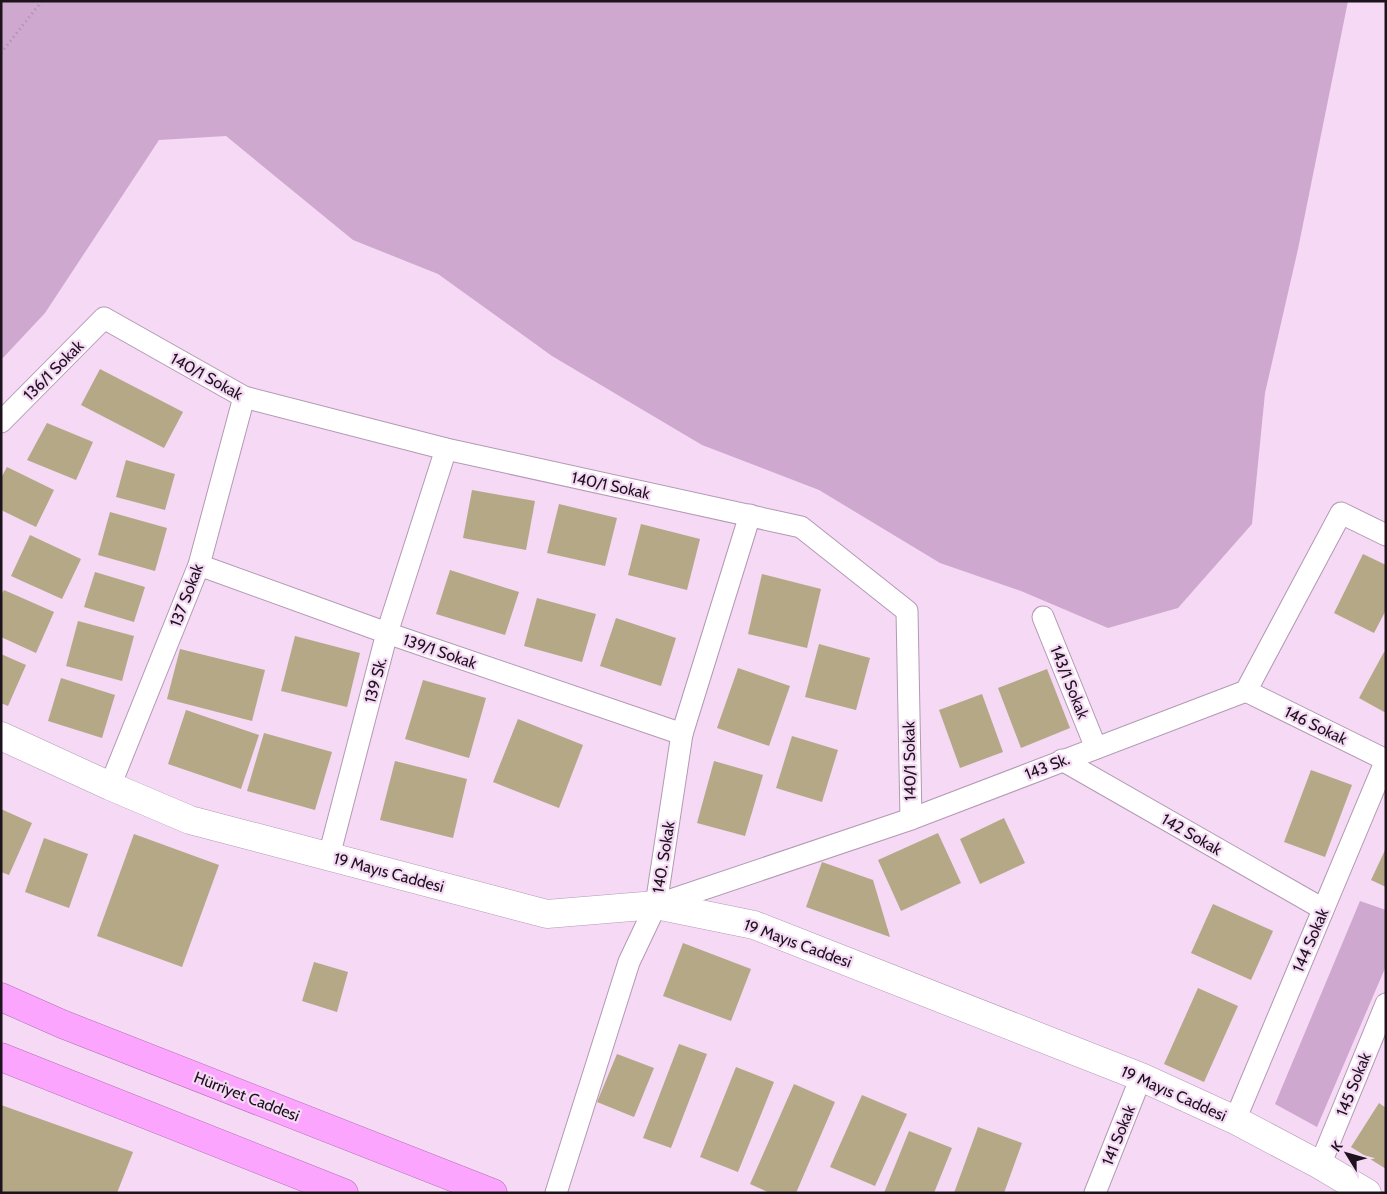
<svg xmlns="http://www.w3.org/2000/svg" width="1387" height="1194" font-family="Cabin,sans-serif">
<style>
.green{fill:#cea8cf}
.building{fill:#b5a887}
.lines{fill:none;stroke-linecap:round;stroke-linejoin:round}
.street-casing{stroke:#b399b3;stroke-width:23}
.secondary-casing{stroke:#b399b3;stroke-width:29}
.highway-casing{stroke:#ae72af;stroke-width:29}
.path{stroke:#a690a6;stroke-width:3;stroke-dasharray:1 4;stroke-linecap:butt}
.street{stroke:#fff;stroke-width:21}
.secondary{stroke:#fff;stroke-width:28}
.highway{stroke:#fca5fe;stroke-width:28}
.labels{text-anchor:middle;stroke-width:4.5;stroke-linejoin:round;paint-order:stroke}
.street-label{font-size:16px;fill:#1d131d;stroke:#f5d9f5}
</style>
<rect width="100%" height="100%" fill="#f5d9f5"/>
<g class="green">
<path d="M1 1H1348L1298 249 1265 393 1252 524 1178 608 1108 628 1021 591 940 563 819 490 702 445 552 356 438 274 353 240 226 136 159 140 45 313 1 360Z"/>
<path d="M1360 901 1386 910V966L1317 1127 1275 1104Z"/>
</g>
<g class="building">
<path d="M100 369 183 412 164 448 81 405Z"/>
<path d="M47 423 93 442 76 480 27 460Z"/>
<path d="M126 460 175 474 165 510 116 497Z"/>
<path d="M7 467 54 490 36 527 1 510V478Z"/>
<path d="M472 490 535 501 526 550 463 538Z"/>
<path d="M559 504 617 518 605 566 547 553Z"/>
<path d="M110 512 167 528 155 571 98 555Z"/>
<path d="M641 524 700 539 687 590 628 575Z"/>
<path d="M30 535 81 559 62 599 11 576Z"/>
<path d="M1363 554 1386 565V610L1374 633 1334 613Z"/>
<path d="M450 570 519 592 505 635 436 614Z"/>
<path d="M95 572 145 587 134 622 84 607Z"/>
<path d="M762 574 821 589 807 648 748 634Z"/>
<path d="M4 590 54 612 36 653 1 637V595Z"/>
<path d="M537 598 596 614 582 662 524 646Z"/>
<path d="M616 618 676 638 661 686 600 666Z"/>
<path d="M78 621 134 636 122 681 66 666Z"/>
<path d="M295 636 360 653 347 707 281 691Z"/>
<path d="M819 644 870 658 856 710 805 697Z"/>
<path d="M180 649 265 670 252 721 167 699Z"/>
<path d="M1384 652 1386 653V713L1359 698Z"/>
<path d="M1 654 26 665 8 706 1 703Z"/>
<path d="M738 668 790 686 769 746 717 728Z"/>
<path d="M1047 669 1070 728 1021 748 998 688Z"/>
<path d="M61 678 115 695 102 738 48 721Z"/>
<path d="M423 680 486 698 469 758 405 739Z"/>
<path d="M982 694 1003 752 960 768 939 710Z"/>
<path d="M186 710 259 735 241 789 168 764Z"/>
<path d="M518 719 583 745 559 808 493 782Z"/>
<path d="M264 733 332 752 315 810 247 791Z"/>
<path d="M792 736 838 750 822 802 776 788Z"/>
<path d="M395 761 467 779 453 838 380 820Z"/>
<path d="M714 761 763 775 745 836 697 823Z"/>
<path d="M1311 770 1352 785 1325 857 1284 842Z"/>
<path d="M1 809 32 823 9 875 1 872Z"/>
<path d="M1004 818 1025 863 980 884 960 839Z"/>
<path d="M938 833 961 883 901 911 878 860Z"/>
<path d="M134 834 219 865 182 967 97 936Z"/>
<path d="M44 838 88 854 69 908 25 892Z"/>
<path d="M1386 848V887L1371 880Z"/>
<path d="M822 862 873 880 890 937 806 907Z"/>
<path d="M1213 904 1273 931 1251 980 1191 953Z"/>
<path d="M683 943 751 969 731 1021 663 996Z"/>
<path d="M314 962 348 972 337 1012 302 1001Z"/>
<path d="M1198 988 1238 1006 1204 1082 1164 1064Z"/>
<path d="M679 1044 707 1054 671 1148 643 1138Z"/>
<path d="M617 1054 654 1068 634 1117 597 1102Z"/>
<path d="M736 1067 774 1082 738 1172 700 1157Z"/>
<path d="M794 1084 835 1102 796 1193H770L750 1184Z"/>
<path d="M862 1095 907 1114 875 1186 830 1167Z"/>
<path d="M1379 1103 1386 1108V1169L1351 1147Z"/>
<path d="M1 1105 133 1152 117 1193H1Z"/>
<path d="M978 1127 1022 1143 1004 1193H954Z"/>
<path d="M909 1131 952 1148 934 1193H884Z"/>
</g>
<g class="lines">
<defs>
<g id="street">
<path d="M1 422 104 318 244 397 446 449 801 527 907 611 911 819"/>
<path d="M199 565 387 633 682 734"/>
<path d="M1043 617 1096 748"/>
<path d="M1246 691 1386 760"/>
<path d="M1062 760 1323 909"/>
<path d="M110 786 199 565 244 397"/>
<path d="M329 856 387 633 446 449"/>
<path d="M656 905 911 819 1246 691 1341 513 1386 535"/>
<path d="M1235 1120 1386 760"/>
<path d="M1320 1165 1386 1004"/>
<path d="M556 1193 629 962 656 905 682 734 750 515"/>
<path d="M1095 1193 1141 1077"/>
</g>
<path id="secondary" d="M1 736 110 786 190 820 547 914 656 905 754 925 1141 1077 1235 1120 1320 1165 1367 1193"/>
<g id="highway">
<path d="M1 997 62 1024 493 1193"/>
<path d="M1 1057 344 1193"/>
</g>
</defs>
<use href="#street" class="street-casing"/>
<use href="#secondary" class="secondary-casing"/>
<use href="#highway" class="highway-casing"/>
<path class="path" d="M1 53 42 1"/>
<use href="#street" class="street"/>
<use href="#secondary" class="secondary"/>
<use href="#highway" class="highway"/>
</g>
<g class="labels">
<g class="street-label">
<text transform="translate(53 370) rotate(-45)" y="6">136/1 Sokak</text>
<text transform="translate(207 376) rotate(29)" y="6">140/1 Sokak</text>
<text transform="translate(611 485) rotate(12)" y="6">140/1 Sokak</text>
<text transform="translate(186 595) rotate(-69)" y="6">137 Sokak</text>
<text transform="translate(440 651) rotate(19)" y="6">139/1 Sokak</text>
<text transform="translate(375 680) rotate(-75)" y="6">139 Sk.</text>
<text transform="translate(1070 682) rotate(68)" y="6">143/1 Sokak</text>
<text transform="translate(1316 725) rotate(26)" y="6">146 Sokak</text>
<text transform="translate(909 761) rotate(-91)" y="6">140/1 Sokak</text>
<text transform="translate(1047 766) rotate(-21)" y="6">143 Sk.</text>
<text transform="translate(1192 834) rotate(30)" y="6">142 Sokak</text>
<text transform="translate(663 857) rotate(-81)" y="6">140. Sokak</text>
<text transform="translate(389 872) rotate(15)" y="6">19 Mayıs Caddesi</text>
<text transform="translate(1310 940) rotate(-67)" y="6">144 Sokak</text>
<text transform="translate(798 943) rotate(20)" y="6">19 Mayıs Caddesi</text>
<text transform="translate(1353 1084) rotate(-68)" y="6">145 Sokak</text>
<text transform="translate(1174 1093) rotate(24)" y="6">19 Mayıs Caddesi</text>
<text transform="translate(247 1096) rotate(21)" y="6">Hürriyet Caddesi</text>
<text transform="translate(1118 1135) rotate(-68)" y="6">141 Sokak</text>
</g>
</g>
<rect width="1387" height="1194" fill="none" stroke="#1d131d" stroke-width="5"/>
<g transform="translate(1347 1154) rotate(307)" stroke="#f5d9f5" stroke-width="4" paint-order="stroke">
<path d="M0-4L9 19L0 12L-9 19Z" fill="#1d131d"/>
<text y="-8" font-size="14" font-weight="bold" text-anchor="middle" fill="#1d131d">K</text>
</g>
</svg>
